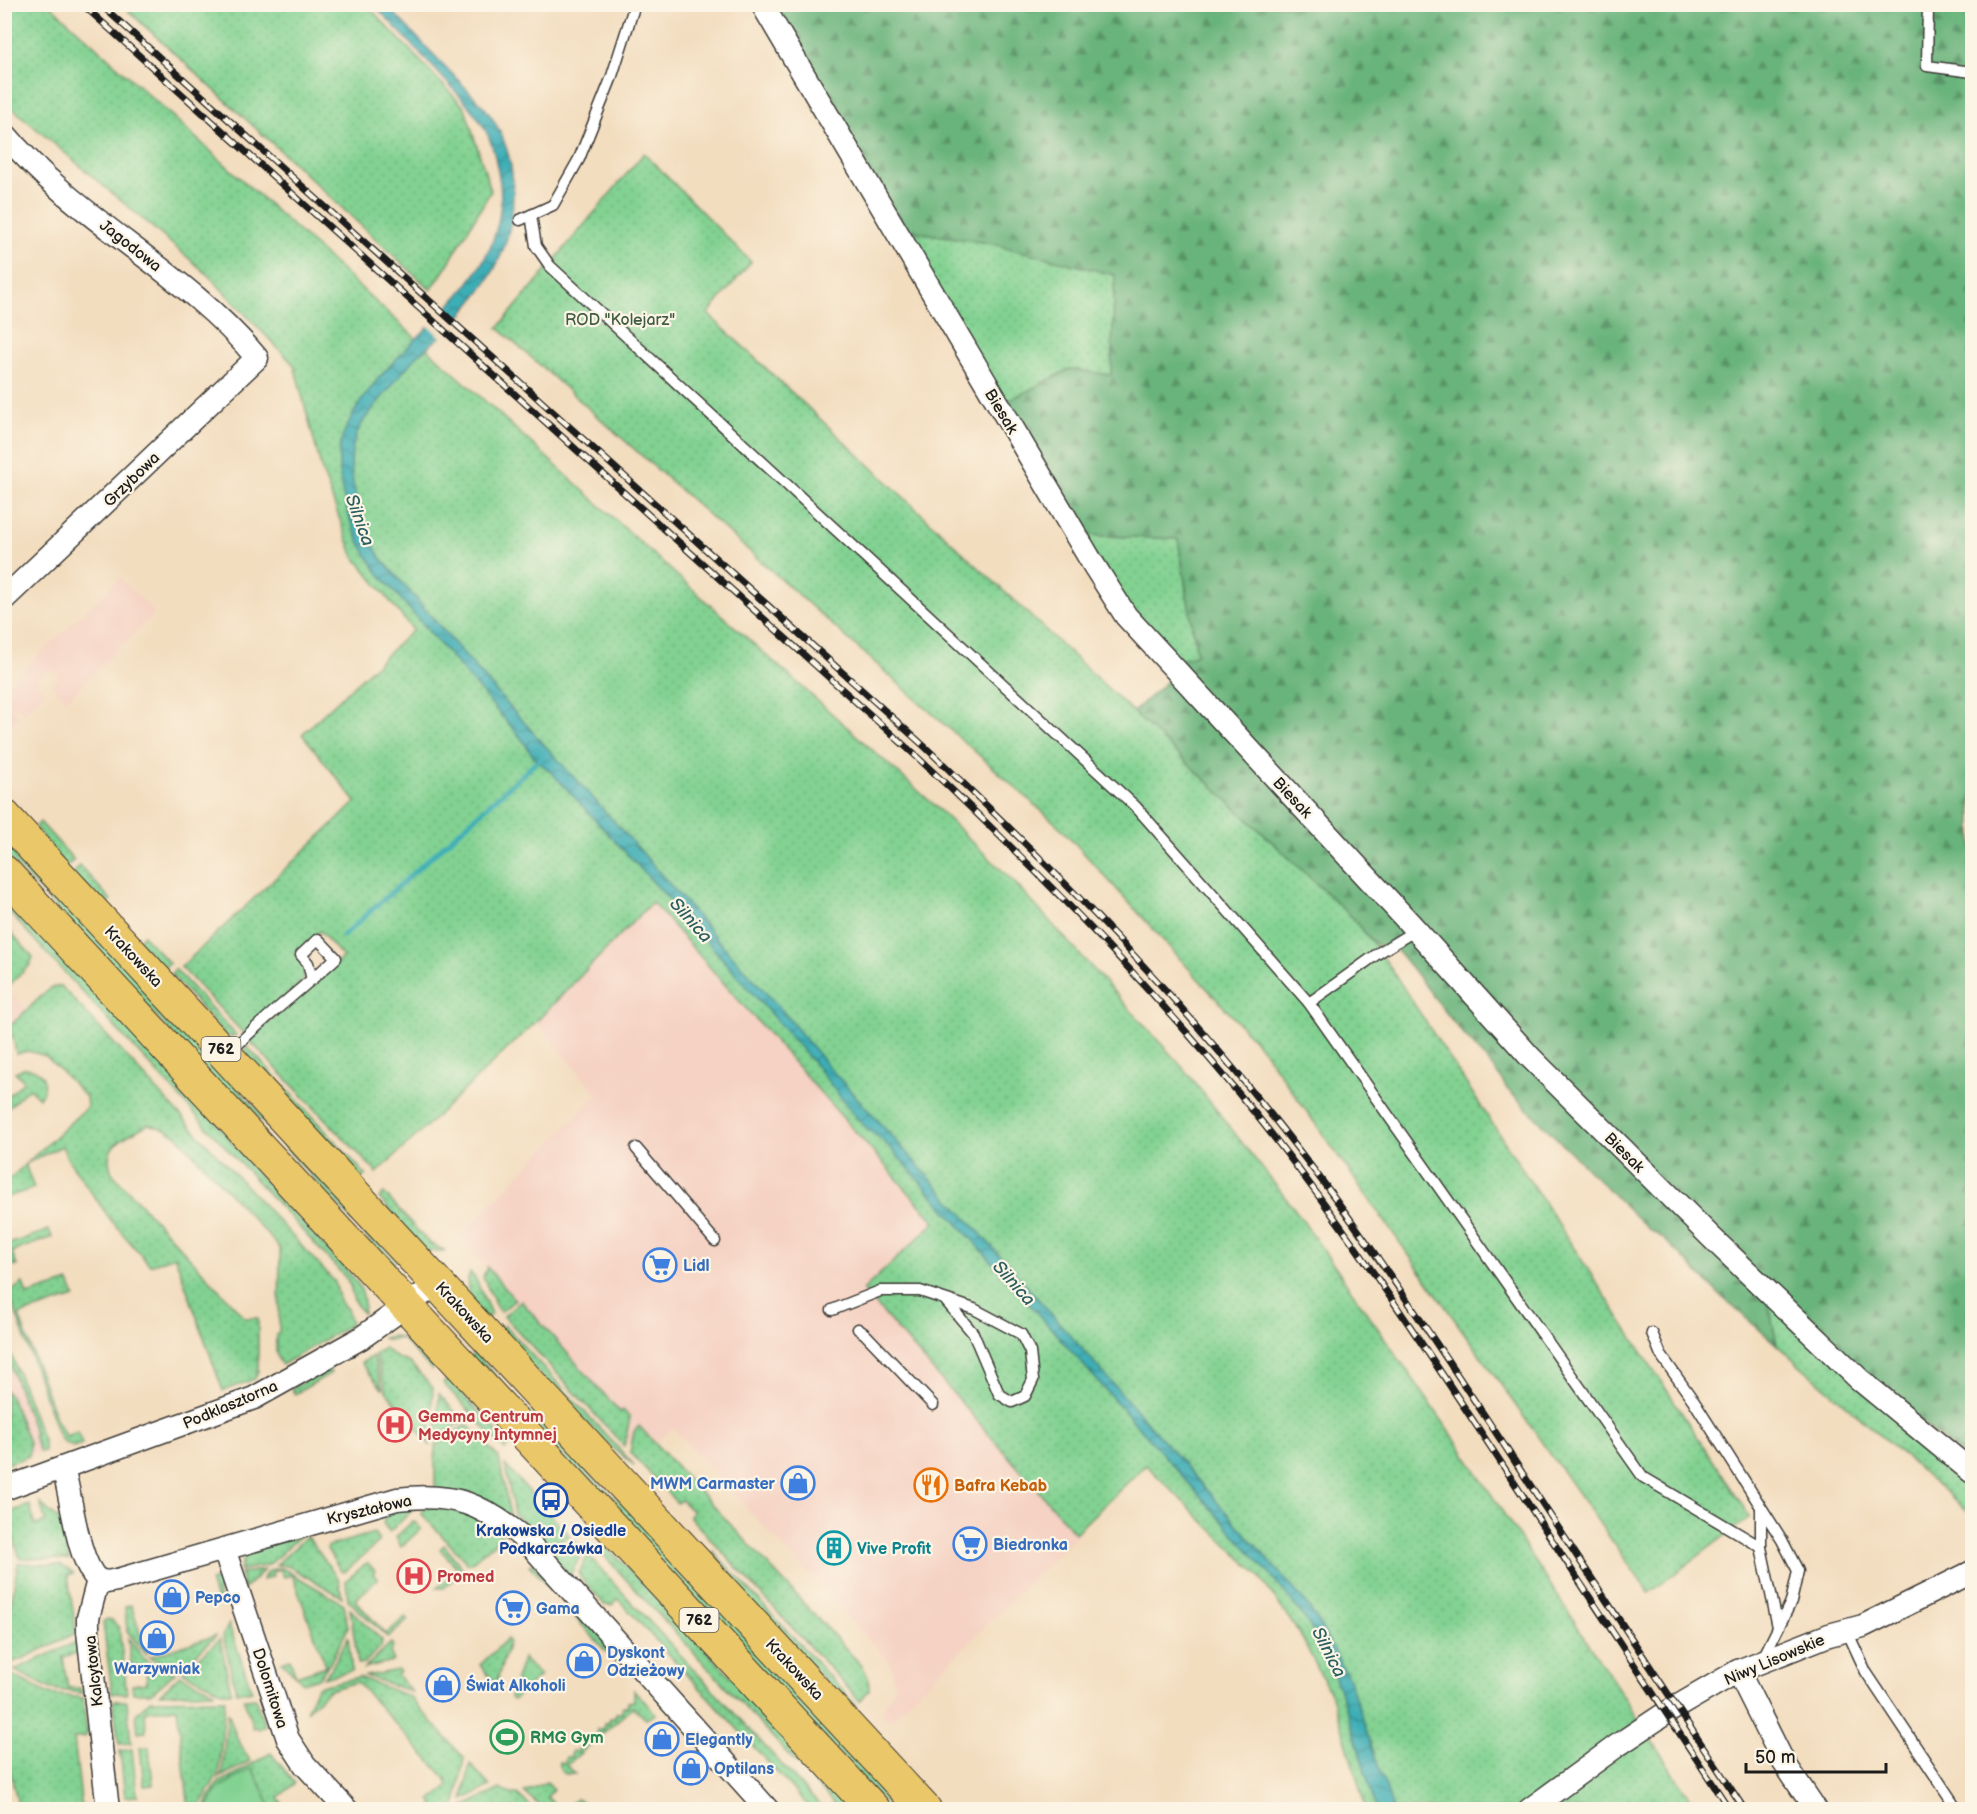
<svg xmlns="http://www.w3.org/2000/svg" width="1977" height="1814" font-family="'Balsamiq Sans',sans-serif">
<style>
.built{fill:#f5d2c3}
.grass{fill:url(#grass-dots);stroke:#4f7757;stroke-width:1.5}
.forest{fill:url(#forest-firs);stroke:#42684c;stroke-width:1.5}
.park{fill:#82d292;stroke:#4f7757;stroke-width:1.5}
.water{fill:url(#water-waves);stroke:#2c6569;stroke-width:1.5}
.pier{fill:#f3ddbf}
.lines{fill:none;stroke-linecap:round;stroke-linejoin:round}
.stream{stroke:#3daeb6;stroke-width:5}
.service-casing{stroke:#3c3934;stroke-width:13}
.minor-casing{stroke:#3c3934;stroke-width:25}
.primary-casing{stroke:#3c3934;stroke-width:35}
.service{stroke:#fff;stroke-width:10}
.minor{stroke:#fff;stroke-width:22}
.primary{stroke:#eac769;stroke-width:33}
.rail-casing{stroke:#1c1c1c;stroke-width:7}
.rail{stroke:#fcf5e5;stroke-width:4.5;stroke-dasharray:14;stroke-linecap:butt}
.labels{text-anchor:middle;stroke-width:4.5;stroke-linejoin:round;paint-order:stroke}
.shield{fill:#fcf5e5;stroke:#5f5d58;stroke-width:1.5}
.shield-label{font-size:15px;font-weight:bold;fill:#1c1c1c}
.street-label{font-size:16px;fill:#1c1c1c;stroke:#fcf5e5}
.park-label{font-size:16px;fill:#405c45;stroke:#fcf5e5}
.shop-label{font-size:16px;font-weight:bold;fill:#366cbe;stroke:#fcf5e5;text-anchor:start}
.health-label{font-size:16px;font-weight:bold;fill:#be3a42;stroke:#fcf5e5;text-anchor:start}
.food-label{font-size:16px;font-weight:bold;fill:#c56008;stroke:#fcf5e5;text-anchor:start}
.transit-label{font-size:16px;font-weight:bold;fill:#164399;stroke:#fcf5e5}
.culture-label{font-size:16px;font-weight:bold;fill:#0d838f;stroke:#fcf5e5;text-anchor:start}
.leisure-label{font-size:16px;font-weight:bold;fill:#27864d;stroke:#fcf5e5;text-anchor:start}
.water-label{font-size:18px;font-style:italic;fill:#2b5e61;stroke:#fcf5e5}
</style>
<defs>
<pattern id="grass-dots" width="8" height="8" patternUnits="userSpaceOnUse" patternTransform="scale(1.5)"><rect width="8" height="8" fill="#82d292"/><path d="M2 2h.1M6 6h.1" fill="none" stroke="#70b47d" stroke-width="1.8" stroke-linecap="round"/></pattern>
<pattern id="forest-firs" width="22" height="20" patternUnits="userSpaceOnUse" patternTransform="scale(1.5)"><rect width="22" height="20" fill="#69b47c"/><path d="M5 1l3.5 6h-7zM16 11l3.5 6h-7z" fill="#569265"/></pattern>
<pattern id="water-waves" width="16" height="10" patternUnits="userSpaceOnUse" patternTransform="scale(1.5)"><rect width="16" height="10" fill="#3daeb6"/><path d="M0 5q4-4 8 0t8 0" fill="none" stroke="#328d93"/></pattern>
</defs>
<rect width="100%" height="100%" fill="#fcf5e5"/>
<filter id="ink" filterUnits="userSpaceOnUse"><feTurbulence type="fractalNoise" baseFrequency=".0167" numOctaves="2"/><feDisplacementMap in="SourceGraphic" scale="12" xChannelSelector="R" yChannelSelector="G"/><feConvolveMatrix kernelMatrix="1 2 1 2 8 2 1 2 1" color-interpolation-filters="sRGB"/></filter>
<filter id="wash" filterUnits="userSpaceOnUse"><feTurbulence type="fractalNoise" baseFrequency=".008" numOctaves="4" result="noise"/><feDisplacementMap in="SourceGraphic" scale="24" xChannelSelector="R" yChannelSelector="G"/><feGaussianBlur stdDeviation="1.35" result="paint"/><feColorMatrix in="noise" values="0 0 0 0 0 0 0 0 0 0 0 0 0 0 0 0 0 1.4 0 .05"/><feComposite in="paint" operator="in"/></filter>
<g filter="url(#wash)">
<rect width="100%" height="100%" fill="#f3ddbf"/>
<g class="built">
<path d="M120 578 155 613 67 700 51 685 58 678V673L52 670 43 673 39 678 37 683 45 692 24 713 15 706 10 707 19 716 12 724 5 717V687Z"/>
<path d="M652 902 935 1222 863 1290 1079 1533 888 1723 881 1713 895 1688 891 1664 673 1428 655 1444 707 1499 693 1512 587 1398 460 1236 597 1094 536 1022Z"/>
<path d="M4 985 32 1015 5 1040H4Z"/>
<path d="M4 1351 40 1452 5 1465H4Z"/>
</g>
<g class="grass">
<path d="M5 5H50L652 553 933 804 1014 882 1184 1069 1296 1211 1457 1442 1697 1809H1366L1334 1701 1300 1634 1259 1576 1146 1465 1075 1533 863 1290 935 1222 652 902 536 1022 377 1173 249 1040 343 957 320 931 295 954C301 962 308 970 303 981L244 1034 181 967 356 802 302 734 413 630 353 555 322 471 294 365 206 273 5 102Z"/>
<path d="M122 5H367L465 108 491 191 447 266 431 290Z"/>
<path d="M644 153 751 262 708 314 1352 917 1380 952 1750 1517 1649 1593 1263 1050 1061 828 498 328Z"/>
<path d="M903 230 989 243 1115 275 1111 376 1070 369 1004 403Z"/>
<path d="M1082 535 1178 539 1197 655 1174 663 1130 612Z"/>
<path d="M40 822 74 860 66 867 35 827Z"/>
<path d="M5 833 395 1261V1263L389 1262 258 1117 212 1077 5 853Z"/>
<path d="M80 866 111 900 106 905 73 874Z"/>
<path d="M11 907 60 948 202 1103 247 1162 352 1276C362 1288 366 1298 363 1314L354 1301 350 1285 346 1278 7 910Z"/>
<path d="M5 926 33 957 30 965 5 989Z"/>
<path d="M143 935 169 963 164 968 138 940Z"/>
<path d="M175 969 236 1035 231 1037 226 1036 171 974Z"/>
<path d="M61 986 335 1282 340 1302 347 1309 351 1324 282 1365C274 1356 276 1345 276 1334L279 1332 280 1249 278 1246 176 1135 165 1129 148 1124C126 1138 100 1143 112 1173L245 1318H258V1371L255 1379 223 1391 175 1256 150 1265 110 1219 67 1158 62 1146 25 1164 34 1188 5 1198V1183L87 1107 86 1097 46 1056 28 1051 16 1054 14 1042 9 1027 50 988Z"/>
<path d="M246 1045 366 1175 361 1179 244 1055Z"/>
<path d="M24 1068C42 1068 51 1083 39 1098L29 1088 5 1111V1099L24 1081 15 1072Z"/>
<path d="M384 1193 429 1243 446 1251H426L379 1198Z"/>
<path d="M49 1230 52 1237 12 1252 17 1266 5 1265V1233L9 1244Z"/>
<path d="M487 1267 515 1300 501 1312 497 1308 483 1277Z"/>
<path d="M470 1272 476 1280 491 1314 486 1319C474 1304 462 1293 470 1272Z"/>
<path d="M69 1282 75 1297 19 1315 57 1421 66 1436 78 1432 82 1444 73 1447 63 1442 58 1434 11 1299 13 1290 23 1283 27 1295Z"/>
<path d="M521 1301 620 1412 623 1410 630 1418 624 1446 504 1316Z"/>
<path d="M1768 1301 1972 1482V1515L1777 1345Z"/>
<path d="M504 1325 635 1466 609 1445 497 1331Z"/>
<path d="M4 1335 44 1443V1451L40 1452 33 1436 35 1434 5 1351Z"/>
<path d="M392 1336C411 1338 423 1353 436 1366L432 1370 401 1338 387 1340 383 1338Z"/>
<path d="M384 1348 397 1358 410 1363 433 1388 430 1445 386 1391 375 1354Z"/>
<path d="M475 1353 586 1472 634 1514 909 1809H890L470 1357Z"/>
<path d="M373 1356 383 1390 361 1363Z"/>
<path d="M328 1368 331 1373 295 1394 291 1389Z"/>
<path d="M448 1379 510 1445 505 1450 443 1383Z"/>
<path d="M5 1390 10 1396 29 1442V1456L5 1465Z"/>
<path d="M439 1394 463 1421 436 1440Z"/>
<path d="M467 1424 499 1458 510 1515 435 1489V1446Z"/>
<path d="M639 1426 863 1667 868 1677 869 1690 860 1701 689 1516 693 1512 681 1500 677 1503 630 1452 634 1431Z"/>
<path d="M505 1465 570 1536 548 1546 514 1514Z"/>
<path d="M40 1503 61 1522 69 1560 20 1558 5 1514 30 1505 35 1525 46 1522Z"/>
<path d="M418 1505 389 1532 383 1523 389 1510Z"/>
<path d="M428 1506 470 1514 502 1534 498 1540 471 1563H467L421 1513Z"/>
<path d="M415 1522 421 1529 401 1547 396 1537 411 1523Z"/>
<path d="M374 1533 380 1541 345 1572 341 1571 327 1549 328 1546Z"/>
<path d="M301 1535 269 1565 240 1570 243 1559 247 1552Z"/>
<path d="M307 1536 339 1580 342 1597 290 1567 284 1565H276Z"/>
<path d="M575 1541 583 1550 570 1576 549 1552Z"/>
<path d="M602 1544 621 1561 858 1809H839L597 1548Z"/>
<path d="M444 1545 464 1570 444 1588H437L458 1569 440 1549Z"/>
<path d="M713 1551 856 1705 851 1706 748 1602 725 1568 712 1552Z"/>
<path d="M588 1555 823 1809H811L618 1599 612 1605 604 1604 580 1577 579 1572Z"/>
<path d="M18 1563 60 1565 74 1573 68 1575 76 1633 22 1659 5 1665V1638Z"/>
<path d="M368 1563 375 1571 373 1574 378 1579 355 1600 386 1634 405 1617 408 1620 388 1638 348 1600 346 1581 365 1564Z"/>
<path d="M533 1564 561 1592 557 1596 529 1565Z"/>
<path d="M282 1568 344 1604 348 1628 330 1663 318 1678 303 1683 282 1662 290 1659 296 1676 326 1666 292 1575 284 1577 280 1569 272 1572 273 1576 263 1580C265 1571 273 1568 282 1568Z"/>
<path d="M264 1570 244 1589 240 1573Z"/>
<path d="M222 1577 231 1586 217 1591 220 1599 216 1600 210 1581Z"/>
<path d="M569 1601 619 1657V1666L565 1606Z"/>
<path d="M131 1605 147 1655 127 1631 125 1607Z"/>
<path d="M350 1609 382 1640 381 1647 364 1663 358 1664Z"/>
<path d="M107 1619 112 1620 119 1628 127 1694 112 1693 103 1622Z"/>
<path d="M229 1624 231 1631 252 1691 236 1692 223 1635Z"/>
<path d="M217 1635 179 1670 149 1657Z"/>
<path d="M348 1637 352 1671 323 1678 331 1669Z"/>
<path d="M128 1638 146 1661 175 1673 152 1693H133L132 1685 147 1683 146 1669 136 1670 135 1665 131 1666Z"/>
<path d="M220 1639 231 1692H224L183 1672Z"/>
<path d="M507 1639 509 1642 496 1684 480 1665Z"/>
<path d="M76 1642 77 1653 63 1657 68 1688H80L82 1693 51 1689 14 1670Z"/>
<path d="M391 1643 393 1646 391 1653 393 1661 364 1668Z"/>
<path d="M523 1658 540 1676 513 1700 510 1698Z"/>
<path d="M398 1670 400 1672 397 1675 412 1692 366 1676Z"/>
<path d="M5 1674 16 1677 49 1694 83 1698 87 1734 85 1737 74 1738 82 1809H19L5 1748Z"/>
<path d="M180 1675 215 1692 160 1694Z"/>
<path d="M359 1677 410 1697 464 1758 456 1804 450 1809H429L434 1804 431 1800 448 1787 446 1779 357 1682 329 1690 306 1711 317 1687Z"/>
<path d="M634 1690 656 1714 646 1719 633 1707 567 1765 575 1774H566L561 1771 559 1762 565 1763 566 1757H571L572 1751 578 1752 579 1746H584L585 1741H590L591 1736 597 1735V1729H603L604 1723H609L610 1718H615L616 1713H622V1707H628V1702L634 1701Z"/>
<path d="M255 1698 265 1726 259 1729 257 1727 253 1728 244 1699Z"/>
<path d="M225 1699 219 1772 198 1809H189L177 1708 145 1711 146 1732 138 1733 136 1714 150 1700Z"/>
<path d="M113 1701H127L131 1743 119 1744Z"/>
<path d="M228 1712 236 1736 250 1761 219 1778 222 1773Z"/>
<path d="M140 1747H149L153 1785 144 1786Z"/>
<path d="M132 1749 137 1796 125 1797 120 1751Z"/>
<path d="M271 1753 295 1783 278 1798 287 1809H272L252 1769 207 1807V1809L202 1810 217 1784Z"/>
<path d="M470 1764 490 1786 463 1800Z"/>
<path d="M547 1782 554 1789 547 1797 559 1809H543L524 1792Z"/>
<path d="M500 1789 511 1794H517L534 1809H459Z"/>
<path d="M576 1799 591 1806 595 1809H562Z"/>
</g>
<path class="forest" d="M772 5H1972V1463L1768 1301 1777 1345 1722 1297 1664 1239 1647 1228 1507 1089C1495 1066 1477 1050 1460 1030 1437 1003 1417 973 1392 945L1385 950 1371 940 1352 917 1133 712 1174 675 1166 665 1197 654 1178 539 1082 535 1004 403 1070 369 1111 375 1115 275 989 243 903 230Z"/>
<path class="park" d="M252 1768 272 1809H207V1807L218 1788Z"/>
<path class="water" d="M374 5H386L485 108C505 134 514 164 513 197 512 257 480 298 439 338 432 344 424 349 418 355 406 367 396 381 385 394 374 407 360 422 355 439 343 472 363 528 380 557L501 697 641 851 717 939 780 1008 828 1066 979 1232 1302 1598 1318 1621 1349 1679 1393 1809H1376C1359 1753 1345 1691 1317 1638 1305 1616 1288 1597 1273 1578L894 1152 881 1139 868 1130 854 1115 818 1068 691 923 551 772 535 759 521 738 380 575C360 548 348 522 342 489 339 473 337 454 342 439 374 343 513 296 500 183 497 165 494 147 486 131 475 111 458 94 443 78 420 53 397 29 374 5Z"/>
<path class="pier" d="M444 306 459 320 442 338 426 324Z"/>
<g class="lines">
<path class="stream" d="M343 936 541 758"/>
</g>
</g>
<g filter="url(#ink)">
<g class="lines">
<defs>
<g id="service">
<path d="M1928 4 1927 66 1972 72"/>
<path d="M531 215 536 246 550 266 1136 807 1309 1003"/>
<path d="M520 220 553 205 579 159 611 79 635 4"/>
<path d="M1416 930 1380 952 1309 1003 1643 1477 1761 1547"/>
<path d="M229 1053C262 1019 301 990 336 958L318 939 301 955 308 963 312 980"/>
<path d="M636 1148 715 1241"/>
<path d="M832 1310 880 1291H920L974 1309 1021 1334 1030 1352 1033 1380 1025 1396 1012 1402 999 1394 973 1333 945 1300"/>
<path d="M858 1329 865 1334 933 1405"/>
<path d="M1652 1333 1661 1355 1693 1400 1782 1540 1798 1571 1791 1602 1763 1658"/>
<path d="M1761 1509V1547L1778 1627"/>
<path d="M1847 1631 1866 1672 1954 1804"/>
</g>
<g id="minor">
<path d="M762 4 1093 564 1126 616 1416 930 1530 1057 1711 1237 1859 1379 1972 1472"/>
<path d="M4 133C77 221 184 270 257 358L4 599"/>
<path d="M63 1468C72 1498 77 1561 98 1580"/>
<path d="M4 1489 254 1398 361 1338 438 1283"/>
<path d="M224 1549 288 1739 305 1765 347 1810"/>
<path d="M98 1580 107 1582 117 1580 397 1499C455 1492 482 1504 526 1540L768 1810"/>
<path d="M98 1580 88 1618V1631L108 1810"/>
<path d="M1738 1671 1783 1761 1816 1810"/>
<path d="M1529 1810 1618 1745 1666 1713 1738 1671 1829 1635 1863 1626 1972 1572"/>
</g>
<g id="primary">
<path d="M4 816 925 1810"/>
<path d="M4 872 874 1810"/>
</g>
</defs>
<use href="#service" class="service-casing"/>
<use href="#minor" class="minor-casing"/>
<use href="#primary" class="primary-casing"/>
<use href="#service" class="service"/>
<use href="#minor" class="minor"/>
<use href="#primary" class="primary"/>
<defs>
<g id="rail">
<path d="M82 4 916 756C1034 866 1147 981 1249 1106 1337 1214 1413 1330 1490 1446 1570 1567 1650 1688 1730 1810"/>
<path d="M100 4 924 746C1043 858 1157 973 1259 1100 1349 1210 1427 1329 1506 1448 1585 1569 1665 1689 1745 1810"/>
</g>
</defs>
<use href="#rail" class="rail-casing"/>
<use href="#rail" class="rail"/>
</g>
</g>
<defs>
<symbol id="supermarket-ring" viewBox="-11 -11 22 22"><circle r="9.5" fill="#fcf5e5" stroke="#3f7fe0" stroke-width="1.5"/><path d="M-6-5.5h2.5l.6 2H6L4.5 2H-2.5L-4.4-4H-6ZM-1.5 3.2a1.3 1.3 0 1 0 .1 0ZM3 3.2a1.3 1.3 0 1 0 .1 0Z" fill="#3f7fe0"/></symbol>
<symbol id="hospital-ring" viewBox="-11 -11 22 22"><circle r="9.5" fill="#fcf5e5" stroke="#e0444e" stroke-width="1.5"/><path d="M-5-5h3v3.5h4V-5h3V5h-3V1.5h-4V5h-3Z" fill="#e0444e"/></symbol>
<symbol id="shop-ring" viewBox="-11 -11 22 22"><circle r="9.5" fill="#fcf5e5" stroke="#3f7fe0" stroke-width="1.5"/><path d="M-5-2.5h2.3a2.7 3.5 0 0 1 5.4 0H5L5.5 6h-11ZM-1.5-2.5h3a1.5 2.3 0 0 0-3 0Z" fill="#3f7fe0"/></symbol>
<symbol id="restaurant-ring" viewBox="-11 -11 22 22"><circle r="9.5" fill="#fcf5e5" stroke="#e8710a" stroke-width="1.5"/><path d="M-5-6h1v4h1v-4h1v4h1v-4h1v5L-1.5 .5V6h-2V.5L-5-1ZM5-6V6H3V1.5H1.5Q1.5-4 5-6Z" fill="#e8710a"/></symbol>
<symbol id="bus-ring" viewBox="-11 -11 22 22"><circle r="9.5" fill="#fcf5e5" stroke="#1a4fb4" stroke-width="1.5"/><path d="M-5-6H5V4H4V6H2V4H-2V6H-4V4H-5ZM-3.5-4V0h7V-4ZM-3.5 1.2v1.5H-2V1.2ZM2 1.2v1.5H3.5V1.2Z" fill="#1a4fb4"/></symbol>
<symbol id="building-ring" viewBox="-11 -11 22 22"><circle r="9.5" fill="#fcf5e5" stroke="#0f9aa8" stroke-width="1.5"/><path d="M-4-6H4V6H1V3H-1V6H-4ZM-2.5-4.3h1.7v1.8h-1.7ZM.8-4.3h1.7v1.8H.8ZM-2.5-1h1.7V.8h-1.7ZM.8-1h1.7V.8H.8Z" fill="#0f9aa8"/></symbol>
<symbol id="stadium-ring" viewBox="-11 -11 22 22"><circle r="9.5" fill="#fcf5e5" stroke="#2e9e5b" stroke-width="1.5"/><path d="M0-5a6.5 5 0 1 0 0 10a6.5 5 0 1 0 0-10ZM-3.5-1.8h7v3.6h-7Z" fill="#2e9e5b"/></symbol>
</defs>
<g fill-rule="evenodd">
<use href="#supermarket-ring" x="641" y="1246" width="38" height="38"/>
<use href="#hospital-ring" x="376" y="1406" width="38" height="38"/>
<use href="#shop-ring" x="779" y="1464" width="38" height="38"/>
<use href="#restaurant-ring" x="912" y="1466" width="38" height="38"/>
<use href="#bus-ring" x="532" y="1481" width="38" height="38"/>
<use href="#supermarket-ring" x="951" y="1525" width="38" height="38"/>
<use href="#building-ring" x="815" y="1529" width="38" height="38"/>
<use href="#hospital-ring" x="395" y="1557" width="38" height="38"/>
<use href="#shop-ring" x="153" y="1578" width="38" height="38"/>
<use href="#supermarket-ring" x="494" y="1589" width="38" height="38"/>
<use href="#shop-ring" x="138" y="1619" width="38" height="38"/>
<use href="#shop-ring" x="565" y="1642" width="38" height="38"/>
<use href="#shop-ring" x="424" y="1666" width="38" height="38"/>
<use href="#stadium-ring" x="488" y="1718" width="38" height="38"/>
<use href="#shop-ring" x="643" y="1720" width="38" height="38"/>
<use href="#shop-ring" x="672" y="1749" width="38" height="38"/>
</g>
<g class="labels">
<g class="shield">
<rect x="201.5" y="1037" width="39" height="24" rx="4.5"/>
<rect x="679.5" y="1608" width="39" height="24" rx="4.5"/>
</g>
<g class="shield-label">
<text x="221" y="1054">762</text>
<text x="699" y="1625">762</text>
</g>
<g class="street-label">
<text transform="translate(131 245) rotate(38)" y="6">Jagodowa</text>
<text transform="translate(1002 411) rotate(59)" y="6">Biesak</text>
<text transform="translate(131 479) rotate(-44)" y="6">Grzybowa</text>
<text transform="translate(1293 797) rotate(47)" y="6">Biesak</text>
<text transform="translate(134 956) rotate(47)" y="6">Krakowska</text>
<text transform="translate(1625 1152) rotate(45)" y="6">Biesak</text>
<text transform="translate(465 1312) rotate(47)" y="6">Krakowska</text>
<text transform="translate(230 1404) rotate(-23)" y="6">Podklasztorna</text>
<text transform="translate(369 1509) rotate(-13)" y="6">Kryształowa</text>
<text transform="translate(1774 1659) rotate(-23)" y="6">Niwy Lisowskie</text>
<text transform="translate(795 1669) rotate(47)" y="6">Krakowska</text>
<text transform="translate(93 1671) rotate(-96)" y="6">Kalcytowa</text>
<text transform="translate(271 1688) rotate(72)" y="6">Dolomitowa</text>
</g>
<g class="park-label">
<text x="620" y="325">ROD "Kolejarz"</text>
</g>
<g class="shop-label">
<text x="683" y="1271">Lidl</text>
<text x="775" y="1489" text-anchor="end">MWM Carmaster</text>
<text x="993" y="1550">Biedronka</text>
<text x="195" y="1603">Pepco</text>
<text x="536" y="1614">Gama</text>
<text x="607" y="1658">Dyskont<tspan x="607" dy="18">Odzieżowy</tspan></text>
<text x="157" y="1674" text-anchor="middle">Warzywniak</text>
<text x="466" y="1691">Świat Alkoholi</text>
<text x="685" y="1745">Elegantly</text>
<text x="714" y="1774">Optilans</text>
</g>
<g class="health-label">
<text x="418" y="1422">Gemma Centrum<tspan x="418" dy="18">Medycyny Intymnej</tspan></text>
<text x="437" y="1582">Promed</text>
</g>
<g class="food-label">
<text x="954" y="1491">Bafra Kebab</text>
</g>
<g class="transit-label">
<text x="551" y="1536">Krakowska / Osiedle<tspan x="551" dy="18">Podkarczówka</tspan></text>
</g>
<g class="culture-label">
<text x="857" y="1554">Vive Profit</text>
</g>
<g class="leisure-label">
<text x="530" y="1743">RMG Gym</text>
</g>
<g class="water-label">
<text transform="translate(360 520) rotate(70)" y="6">Silnica</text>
<text transform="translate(691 920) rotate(48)" y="6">Silnica</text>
<text transform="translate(1014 1283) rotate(48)" y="6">Silnica</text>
<text transform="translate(1329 1652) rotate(63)" y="6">Silnica</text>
</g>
</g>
<rect width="1977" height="1814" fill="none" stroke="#fcf5e5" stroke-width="24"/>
<path d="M1746 1763v9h140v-9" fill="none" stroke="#1c1c1c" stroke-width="3"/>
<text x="1755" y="1763" font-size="18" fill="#1c1c1c" stroke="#fcf5e5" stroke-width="4.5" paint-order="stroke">50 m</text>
</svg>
